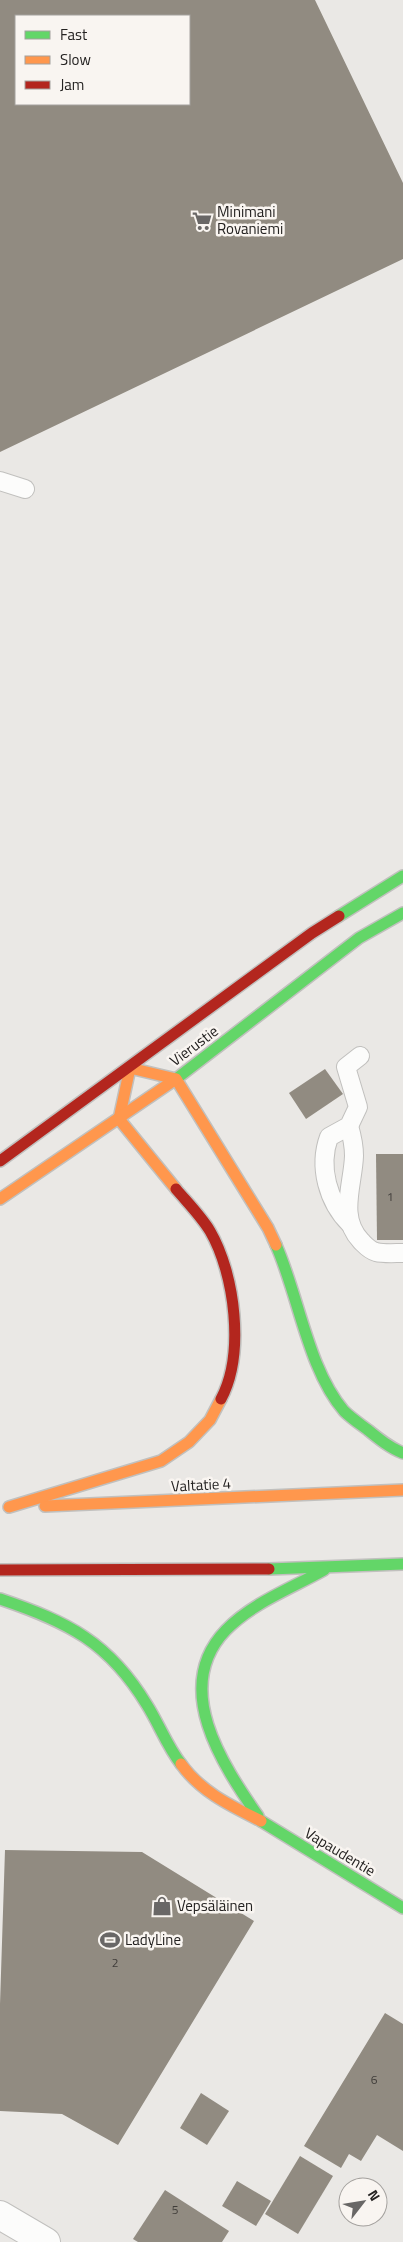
<svg xmlns="http://www.w3.org/2000/svg" width="403" height="2242" font-family="'Titillium Web',sans-serif">
<style>
.building{fill:#918b81;fill-rule:evenodd}
.lines{fill:none;stroke-linecap:round;stroke-linejoin:round}
.lane-casing{stroke:#c1c0be;stroke-width:20}
.street-casing{stroke:#c1c0be;stroke-width:30}
.fast-casing{stroke:#c1c0be;stroke-width:14}
.slow-casing{stroke:#c1c0be;stroke-width:14}
.jam-casing{stroke:#c1c0be;stroke-width:14}
.lane{stroke:#fcfcfb;stroke-width:18}
.street{stroke:#fcfcfb;stroke-width:28}
.fast{stroke:#63d668;stroke-width:11}
.slow{stroke:#ff974d;stroke-width:11}
.jam{stroke:#b3261e;stroke-width:11}
.labels{text-anchor:middle;stroke-width:5;stroke-linejoin:round;paint-order:stroke}
.number-label{font-size:12px;fill:#3f3c39}
.poi-label{font-size:15px;fill:#242221;stroke:#f9f5f1;text-anchor:start}
.street-label{font-size:15px;fill:#242221;stroke:#f9f5f1}
</style>
<rect width="100%" height="100%" fill="#eae8e5"/>
<g class="building">
<path d="M0 0H315L403 183V259L0 452ZM16 16H189V104H16Z"/>
<path d="M325 1069 343 1094 306 1119 289 1093Z"/>
<path d="M376 1154H403V1240H377Z"/>
<path d="M5 1850 142 1852 254 1921 118 2145 62 2114 0 2111V2004Z"/>
<path d="M385 2013 403 2024V2151L377 2135 361 2161 349 2154 341 2168 304 2146Z"/>
<path d="M201 2093 229 2111 207 2145 180 2128Z"/>
<path d="M300 2156 333 2176 298 2234 265 2214Z"/>
<path d="M237 2181 271 2201 256 2226 222 2206Z"/>
<path d="M165 2190 229 2231 222 2242H138L133 2239Z"/>
</g>
<g class="lines">
<defs>
<g id="lane">
<path d="M0 481 25 489"/>
<path d="M349 1126C352 1136 354 1145 354 1156 353 1185 338 1217 361 1241 366 1246 369 1250 376 1252 384 1254 395 1253 403 1253"/>
<path d="M350 1224C328 1202 318 1167 329 1137L349 1126 358 1107 346 1067 360 1056"/>
</g>
<path id="street" d="M0 2215 46 2242"/>
<g id="fast">
<path d="M339 916 403 876"/>
<path d="M176 1079 359 938 403 913"/>
<path d="M276 1245C299 1297 308 1369 344 1411 351 1418 360 1424 368 1430 379 1439 390 1448 403 1453"/>
<path d="M269 1569 403 1564"/>
<path d="M0 1599C68 1622 109 1642 147 1705 159 1724 167 1746 181 1764"/>
<path d="M258 1816C222 1764 171 1687 226 1630 252 1603 292 1588 324 1570"/>
<path d="M261 1821 403 1908"/>
</g>
<g id="slow">
<path d="M176 1189 119 1119 130 1068 176 1079 268 1228 276 1245"/>
<path d="M0 1199 176 1079"/>
<path d="M45 1506 403 1490"/>
<path d="M9 1507 161 1461 189 1442 210 1420 221 1399"/>
<path d="M181 1764C201 1792 231 1806 261 1821"/>
</g>
<g id="jam">
<path d="M0 1161 312 933 339 916"/>
<path d="M176 1189C187 1202 201 1216 210 1231 235 1274 245 1354 221 1399"/>
<path d="M0 1570 269 1569"/>
</g>
</defs>
<use href="#lane" class="lane-casing"/>
<use href="#street" class="street-casing"/>
<use href="#fast" class="fast-casing"/>
<use href="#slow" class="slow-casing"/>
<use href="#jam" class="jam-casing"/>
<use href="#lane" class="lane"/>
<use href="#street" class="street"/>
<use href="#fast" class="fast"/>
<use href="#slow" class="slow"/>
<use href="#jam" class="jam"/>
</g>
<defs>
<symbol id="supermarket-bare" viewBox="-9 -9 18 18"><path d="M-6-5.5h2.5l.6 2H6L4.5 2H-2.5L-4.4-4H-6ZM-1.5 3.2a1.3 1.3 0 1 0 .1 0ZM3 3.2a1.3 1.3 0 1 0 .1 0Z" fill="#696766" stroke="#f9f5f1" stroke-width="2.5" paint-order="stroke"/></symbol>
<symbol id="shop-bare" viewBox="-9 -9 18 18"><path d="M-5-2.5h2.3a2.7 3.5 0 0 1 5.4 0H5L5.5 6h-11ZM-1.5-2.5h3a1.5 2.3 0 0 0-3 0Z" fill="#696766" stroke="#f9f5f1" stroke-width="2.5" paint-order="stroke"/></symbol>
<symbol id="stadium-bare" viewBox="-9 -9 18 18"><path d="M0-5a6.5 5 0 1 0 0 10a6.5 5 0 1 0 0-10ZM-3.5-1.8h7v3.6h-7Z" fill="#696766" stroke="#f9f5f1" stroke-width="2.5" paint-order="stroke"/></symbol>
</defs>
<g fill-rule="evenodd">
<use href="#supermarket-bare" x="188" y="207" width="28" height="28"/>
<use href="#shop-bare" x="148" y="1892" width="28" height="28"/>
<use href="#stadium-bare" x="96" y="1926" width="28" height="28"/>
</g>
<g class="labels">
<g class="number-label">
<text x="390" y="1201">1</text>
<text x="115" y="1967">2</text>
<text x="374" y="2084">6</text>
<text x="175" y="2214">5</text>
</g>
<g class="poi-label">
<text x="217" y="217">Minimani<tspan x="217" dy="17">Rovaniemi</tspan></text>
<text x="177" y="1911">Vepsäläinen</text>
<text x="125" y="1945">LadyLine</text>
</g>
<g class="street-label">
<text transform="translate(194 1046) rotate(-37)" y="5">Vierustie</text>
<text transform="translate(201 1485) rotate(-3)" y="5">Valtatie 4</text>
<text transform="translate(340 1852) rotate(31)" y="5">Vapaudentie</text>
</g>
</g>
<rect x="15" y="15" width="175" height="90" fill="#f9f5f1" stroke="#a4a19e"/>
<rect x="25" y="31" width="25" height="8" fill="#63d668" stroke="#a4a19e"/>
<text x="60" y="40" font-size="15" fill="#242221">Fast</text>
<rect x="25" y="56" width="25" height="8" fill="#ff974d" stroke="#a4a19e"/>
<text x="60" y="65" font-size="15" fill="#242221">Slow</text>
<rect x="25" y="81" width="25" height="8" fill="#b3261e" stroke="#a4a19e"/>
<text x="60" y="90" font-size="15" fill="#242221">Jam</text>
<g transform="translate(363 2202) rotate(59)"><circle r="24" fill="#f9f5f1" stroke="#a4a19e"/>
<path d="M0-4L9 19L0 12L-9 19Z" fill="#696766"/>
<text y="-8" font-size="14" font-weight="bold" text-anchor="middle" fill="#242221">N</text>
</g>
</svg>
